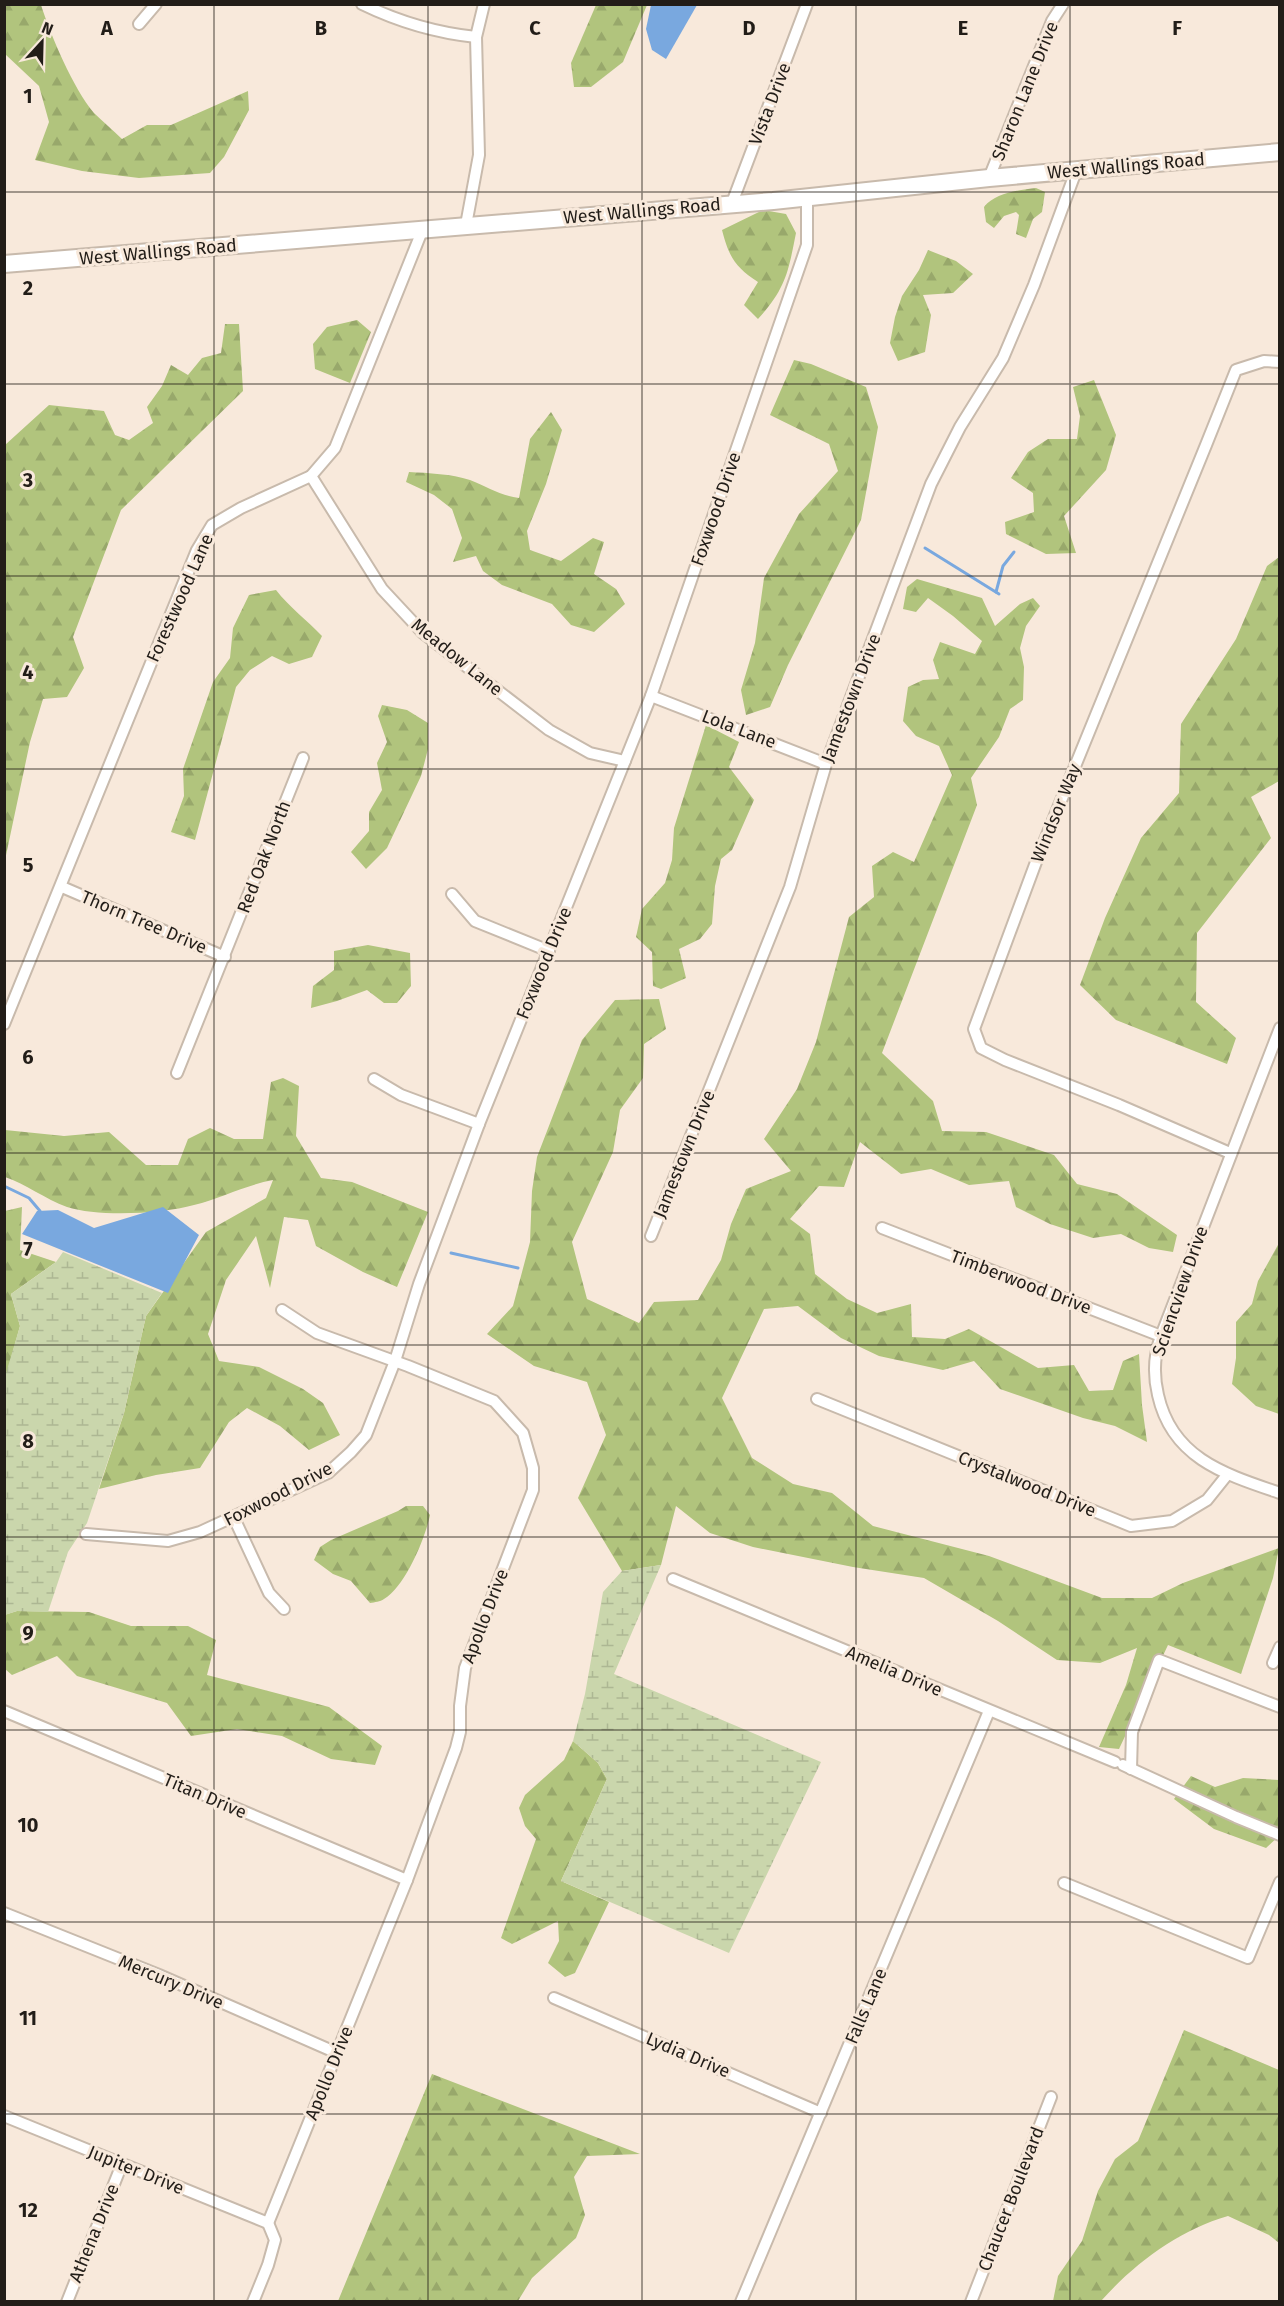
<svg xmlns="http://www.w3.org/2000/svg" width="1284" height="2306" font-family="'Fira Sans',sans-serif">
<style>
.forest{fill:url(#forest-firs)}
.wetland{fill:url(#wetland-marsh)}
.water{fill:#79a8df}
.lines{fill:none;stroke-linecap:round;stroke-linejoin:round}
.stream{stroke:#79a8df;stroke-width:3}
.street-casing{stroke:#c8baac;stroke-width:14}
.secondary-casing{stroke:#c8baac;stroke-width:20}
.street{stroke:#fff;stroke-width:10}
.secondary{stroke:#fff;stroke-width:16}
.grid{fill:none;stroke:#221d18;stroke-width:1.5;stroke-opacity:0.55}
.labels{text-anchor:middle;stroke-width:6;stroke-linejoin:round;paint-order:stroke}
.street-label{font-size:18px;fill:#221d18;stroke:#f8e9db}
.grid-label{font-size:20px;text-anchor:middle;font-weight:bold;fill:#221d18;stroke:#f8e9db;stroke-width:6;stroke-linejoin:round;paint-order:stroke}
</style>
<defs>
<pattern id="forest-firs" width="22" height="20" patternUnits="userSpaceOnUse" patternTransform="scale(1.5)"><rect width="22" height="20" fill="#b1c47d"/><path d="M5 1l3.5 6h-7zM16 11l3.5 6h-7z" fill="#98a86b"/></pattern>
<pattern id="wetland-marsh" width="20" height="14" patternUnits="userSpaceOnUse" patternTransform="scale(1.5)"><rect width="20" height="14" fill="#cad6ac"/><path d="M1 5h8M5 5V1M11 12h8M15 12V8" fill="none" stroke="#adb793"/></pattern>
</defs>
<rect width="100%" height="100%" fill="#f8e9db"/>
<g class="forest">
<path d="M4 5H41C51 36 73 88 94 113 103 122 113 130 122 139L147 125H171L248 91 249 110 224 157 210 173 139 178 82 171 35 160 49 122 39 86 5 54Z"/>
<path d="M596 5H647L623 62 591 87H574L571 63Z"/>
<path d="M1036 188 1045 192 1042 212 1033 219 1026 238 1016 234 1019 215 1016 212 1004 216 994 228 986 222 984 207C995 193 1019 190 1036 188Z"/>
<path d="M763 210 786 214 796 233C788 273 786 288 758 319L744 305 758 282C735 267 729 257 722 230Z"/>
<path d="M928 250 956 261 973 274 953 293 923 295 931 315 925 352 898 361 890 343 895 317 902 296 919 270Z"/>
<path d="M357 320 371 332 350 383 315 369 313 344 327 327Z"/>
<path d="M225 324H239L243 391 121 510 73 637 84 668 67 697 43 699 30 742 5 860V445L49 405 104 411 115 435 129 440 153 423 147 407 162 386 171 365 188 375 202 358 221 353Z"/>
<path d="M794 360 811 364 866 387 878 427 861 520 788 665 770 707 746 715 741 690 755 643 764 578 799 514 838 471 829 444 770 415Z"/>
<path d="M1094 380 1116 435 1106 470 1064 516 1076 553 1046 554 1006 534 1005 522 1034 512 1033 493 1011 478 1028 452 1048 439H1077L1080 416 1073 387Z"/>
<path d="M551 412 562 430 546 484 527 531 530 550 561 561 593 538 604 542 594 574 616 589 625 604 594 632 571 625 552 604 502 585 483 571 476 556 453 562 462 538 452 509 434 495 406 482 409 472C429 473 451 474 470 480 488 487 499 495 519 498L530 439Z"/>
<path d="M1279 557V781L1251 797 1271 838 1197 933 1196 1002 1236 1038 1227 1064 1116 1020 1080 985 1105 918 1141 838 1179 793 1181 724 1236 639 1267 566Z"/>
<path d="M917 579 982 598 995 626 1020 604 1033 598 1040 606 1026 626 1020 648 1024 667 1023 700 1010 709 999 737 971 778 977 805 882 1053 933 1101 942 1131 986 1132 1054 1155 1077 1184 1117 1194 1177 1235 1173 1252 1149 1248 1121 1234 1093 1238 1050 1224 1016 1207 1009 1181 969 1185 931 1169 901 1174 860 1142 844 1187 819 1186 790 1219 810 1234 815 1274 847 1299 877 1313 911 1304 912 1337 945 1339 969 1329 1038 1368 1074 1365 1089 1391 1113 1390 1123 1361 1139 1354 1142 1405 1147 1442 1115 1426 1083 1418 1000 1389 974 1361 943 1370 879 1356 841 1338 798 1306 764 1309 722 1398 752 1458 793 1484 832 1493 873 1526 989 1556 1102 1598H1152L1183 1583 1279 1548 1273 1578 1241 1674 1168 1645 1119 1749 1099 1747 1126 1685 1137 1648 1100 1663 1057 1660 998 1621 924 1578 853 1567 753 1547 710 1533 676 1506 661 1565 622 1571 578 1498 606 1435 587 1382 534 1366 487 1334 513 1306 530 1242 532 1191 537 1157 582 1040 615 1000 659 999 666 1029 644 1044 643 1078 620 1110 613 1152 572 1242 587 1299 639 1323 654 1302 698 1300 721 1260 731 1224 746 1189 791 1171 764 1139 797 1089 816 1042 849 917 874 897 872 866 893 852 914 862 952 775 939 746 916 736 903 721 908 687 923 680 939 679 933 660 940 642 975 654 982 641 953 616 928 598 916 612 903 609 907 587Z"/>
<path d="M276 590C289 607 307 620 322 636L312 657 289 664 272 656 250 670 236 687 195 840 171 832 184 796 183 769 213 682 230 658 233 628 249 595Z"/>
<path d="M382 705 407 710 428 723V749L421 776 387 848 366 869 351 852 369 831V812L382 790 377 763 387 742 378 716Z"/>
<path d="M706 725 739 742 729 767 754 800 732 850 721 859 715 886 712 924 700 939 679 949 686 978 661 989 653 986 652 952 636 937 642 909 665 883 672 860 674 828Z"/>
<path d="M368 945 410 953 411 986 397 1003H384L367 990 337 1001 311 1008 313 986 334 970V951Z"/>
<path d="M283 1078 299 1086 296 1136 321 1178 352 1182 428 1212 397 1287 363 1272 316 1246 308 1220 284 1217 270 1288 256 1236 226 1280 208 1334 219 1361 259 1367 303 1389 323 1403 340 1435 309 1450 280 1426 247 1408 229 1422 200 1468 156 1475 99 1489 124 1413 146 1316 206 1232 266 1198 273 1180C246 1185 221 1198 194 1205 162 1214 98 1217 67 1207 45 1199 26 1184 5 1177V1130L64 1136 109 1132 146 1165H178L188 1139 210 1128 234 1139H263L271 1082Z"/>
<path d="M22 1207 20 1250 56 1262 11 1294 20 1326 5 1380V1211Z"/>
<path d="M1279 1243V1414L1256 1406 1232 1384 1236 1358V1322L1252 1304 1258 1281Z"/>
<path d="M406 1506H423L430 1515C425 1539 405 1587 384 1599 380 1602 375 1602 370 1603L351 1581 333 1574 314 1560 320 1547 331 1540 398 1511Z"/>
<path d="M17 1611 89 1612 131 1626H188L216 1640 207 1675 329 1707 382 1746 375 1765 331 1759 282 1736 237 1729 191 1736 167 1703 77 1676 57 1656 12 1675 5 1669 4 1615Z"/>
<path d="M573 1741 598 1763 607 1779 561 1881 609 1902 575 1973 565 1977 548 1963 559 1941 558 1921 512 1944 501 1938 536 1839 525 1826 519 1808 525 1795 564 1760Z"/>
<path d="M1191 1776 1215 1787 1243 1778 1279 1780V1836L1266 1848 1214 1829 1174 1799Z"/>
<path d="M1184 2030 1279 2070V2243L1269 2235 1228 2216C1179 2230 1135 2263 1101 2301H1053L1058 2276 1082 2241 1098 2191 1115 2159 1138 2141Z"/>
<path d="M432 2074 640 2154 587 2156 574 2177 585 2215 576 2238 532 2278 518 2301H338Z"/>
</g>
<g class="wetland">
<path d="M63 1252 162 1293 146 1316 124 1413 87 1523 68 1552 48 1612 17 1611 5 1615 4 1380 20 1326 11 1294 56 1262Z"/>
<path d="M661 1565 614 1674 821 1762 729 1953 561 1881 607 1779 598 1763 573 1741 585 1694 603 1592 622 1571Z"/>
</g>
<g class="water">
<path d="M651 5H697L666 59 652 50 646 29Z"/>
<path d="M163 1207 199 1235 168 1293 22 1234 37 1211 58 1210 94 1228Z"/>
</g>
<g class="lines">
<g class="stream">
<path d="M925 548 999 594"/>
<path d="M996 592 1003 566 1014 552"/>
<path d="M4 1186 29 1198 40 1211"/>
<path d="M451 1253 518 1268"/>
</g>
<defs>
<g id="street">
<path d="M362 4C397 21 437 33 476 37"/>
<path d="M139 24 156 4"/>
<path d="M989 178 1052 21 1063 4"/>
<path d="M732 203 807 4"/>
<path d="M466 225 479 155 476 37 484 4"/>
<path d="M311 476 382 589 423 633 549 730 590 753 625 761"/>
<path d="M651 696 826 764"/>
<path d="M62 887 225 957"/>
<path d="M452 894 475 921 549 951"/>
<path d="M4 1024 197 550 212 525 241 508 311 476 335 448 422 231"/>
<path d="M1280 1028 1161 1336C1154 1355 1153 1374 1158 1395 1172 1458 1224 1474 1280 1493"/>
<path d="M177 1073 303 758"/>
<path d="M374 1079 401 1095 479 1124"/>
<path d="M1230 1153 1119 1105 1005 1060 981 1048 974 1029 1036 862 1206 445 1236 370 1264 361 1280 362"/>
<path d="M882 1228 1161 1336"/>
<path d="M651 1236 790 887 826 764 931 484 960 427 1003 358 1034 285 1076 171"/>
<path d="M817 1399 1131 1526 1172 1521 1207 1500 1227 1475"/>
<path d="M234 1518 269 1593 284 1609"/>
<path d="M86 1534 168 1541 200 1532 328 1473 351 1452 366 1435 395 1361 419 1284 479 1124 651 696 807 245V196"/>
<path d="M673 1579 1115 1762"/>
<path d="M1273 1663 1280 1647"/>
<path d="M4 1711 407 1880"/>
<path d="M1123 1765 1236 1817 1280 1835"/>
<path d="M1131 1769 1132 1732 1159 1660 1280 1707"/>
<path d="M1064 1883 1248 1958 1280 1882"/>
<path d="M4 1913 159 1975 337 2053"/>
<path d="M554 1998 821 2113"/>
<path d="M4 2116 268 2223"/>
<path d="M268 2223 407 1880 456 1748 460 1732V1706L465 1668 533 1490V1468L523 1433 494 1401 408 1366 317 1333 282 1310"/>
<path d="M67 2302 122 2164"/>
<path d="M253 2302 268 2265 275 2240 268 2223"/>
<path d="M741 2302 989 1711"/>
<path d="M971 2302 1051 2097"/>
</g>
<path id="secondary" d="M4 264 773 201 989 178 1280 152"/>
</defs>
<use href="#street" class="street-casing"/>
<use href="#secondary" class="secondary-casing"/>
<use href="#street" class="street"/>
<use href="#secondary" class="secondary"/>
</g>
<path class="grid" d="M214 4V2302M428 4V2302M642 4V2302M856 4V2302M1070 4V2302M4 192H1280M4 384H1280M4 576H1280M4 769H1280M4 961H1280M4 1153H1280M4 1345H1280M4 1537H1280M4 1730H1280M4 1922H1280M4 2114H1280"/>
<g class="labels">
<g class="street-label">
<text transform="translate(1025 91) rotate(-68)" y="6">Sharon Lane Drive</text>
<text transform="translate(770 104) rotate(-69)" y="6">Vista Drive</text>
<text transform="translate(1126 166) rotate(-5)" y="6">West Wallings Road</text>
<text transform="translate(642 211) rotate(-5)" y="6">West Wallings Road</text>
<text transform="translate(158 252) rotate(-5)" y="6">West Wallings Road</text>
<text transform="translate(716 509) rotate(-71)" y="6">Foxwood Drive</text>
<text transform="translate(180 598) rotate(-66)" y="6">Forestwood Lane</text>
<text transform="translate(457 657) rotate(39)" y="6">Meadow Lane</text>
<text transform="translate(851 698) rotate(-69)" y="6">Jamestown Drive</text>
<text transform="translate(739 729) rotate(21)" y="6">Lola Lane</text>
<text transform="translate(1056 813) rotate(-68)" y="6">Windsor Way</text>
<text transform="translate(264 857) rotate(-69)" y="6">Red Oak North</text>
<text transform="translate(144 922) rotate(23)" y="6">Thorn Tree Drive</text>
<text transform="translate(544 963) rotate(-68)" y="6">Foxwood Drive</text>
<text transform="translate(684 1154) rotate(-68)" y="6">Jamestown Drive</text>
<text transform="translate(1021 1282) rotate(21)" y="6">Timberwood Drive</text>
<text transform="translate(1180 1291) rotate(-71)" y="6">Sciencview Drive</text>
<text transform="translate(1027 1484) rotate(22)" y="6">Crystalwood Drive</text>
<text transform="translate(278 1494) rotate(-27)" y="6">Foxwood Drive</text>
<text transform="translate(485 1616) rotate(-69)" y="6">Apollo Drive</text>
<text transform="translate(894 1671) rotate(23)" y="6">Amelia Drive</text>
<text transform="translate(205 1796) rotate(23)" y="6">Titan Drive</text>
<text transform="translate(171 1982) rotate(23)" y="6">Mercury Drive</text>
<text transform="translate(866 2006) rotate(-67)" y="6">Falls Lane</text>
<text transform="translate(688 2055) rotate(23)" y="6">Lydia Drive</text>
<text transform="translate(329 2073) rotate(-68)" y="6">Apollo Drive</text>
<text transform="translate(136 2170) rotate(22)" y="6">Jupiter Drive</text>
<text transform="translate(1011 2199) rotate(-69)" y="6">Chaucer Boulevard</text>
<text transform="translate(94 2233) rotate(-68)" y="6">Athena Drive</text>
</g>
</g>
<g class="grid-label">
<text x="107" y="35">A</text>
<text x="321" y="35">B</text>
<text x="535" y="35">C</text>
<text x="749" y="35">D</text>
<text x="963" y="35">E</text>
<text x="1177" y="35">F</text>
<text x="28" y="103">1</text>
<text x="28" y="295">2</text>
<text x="28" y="487">3</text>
<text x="28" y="679">4</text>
<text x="28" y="872">5</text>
<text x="28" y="1064">6</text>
<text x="28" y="1256">7</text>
<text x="28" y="1448">8</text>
<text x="28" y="1640">9</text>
<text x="28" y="1832">10</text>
<text x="28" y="2025">11</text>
<text x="28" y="2217">12</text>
</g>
<rect width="1284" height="2306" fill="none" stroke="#221d18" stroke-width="12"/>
<g transform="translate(42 42) rotate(22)" stroke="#f8e9db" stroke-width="4.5" paint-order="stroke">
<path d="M0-4.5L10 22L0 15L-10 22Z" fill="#221d18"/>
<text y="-9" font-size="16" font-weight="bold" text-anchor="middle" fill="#221d18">N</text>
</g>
</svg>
